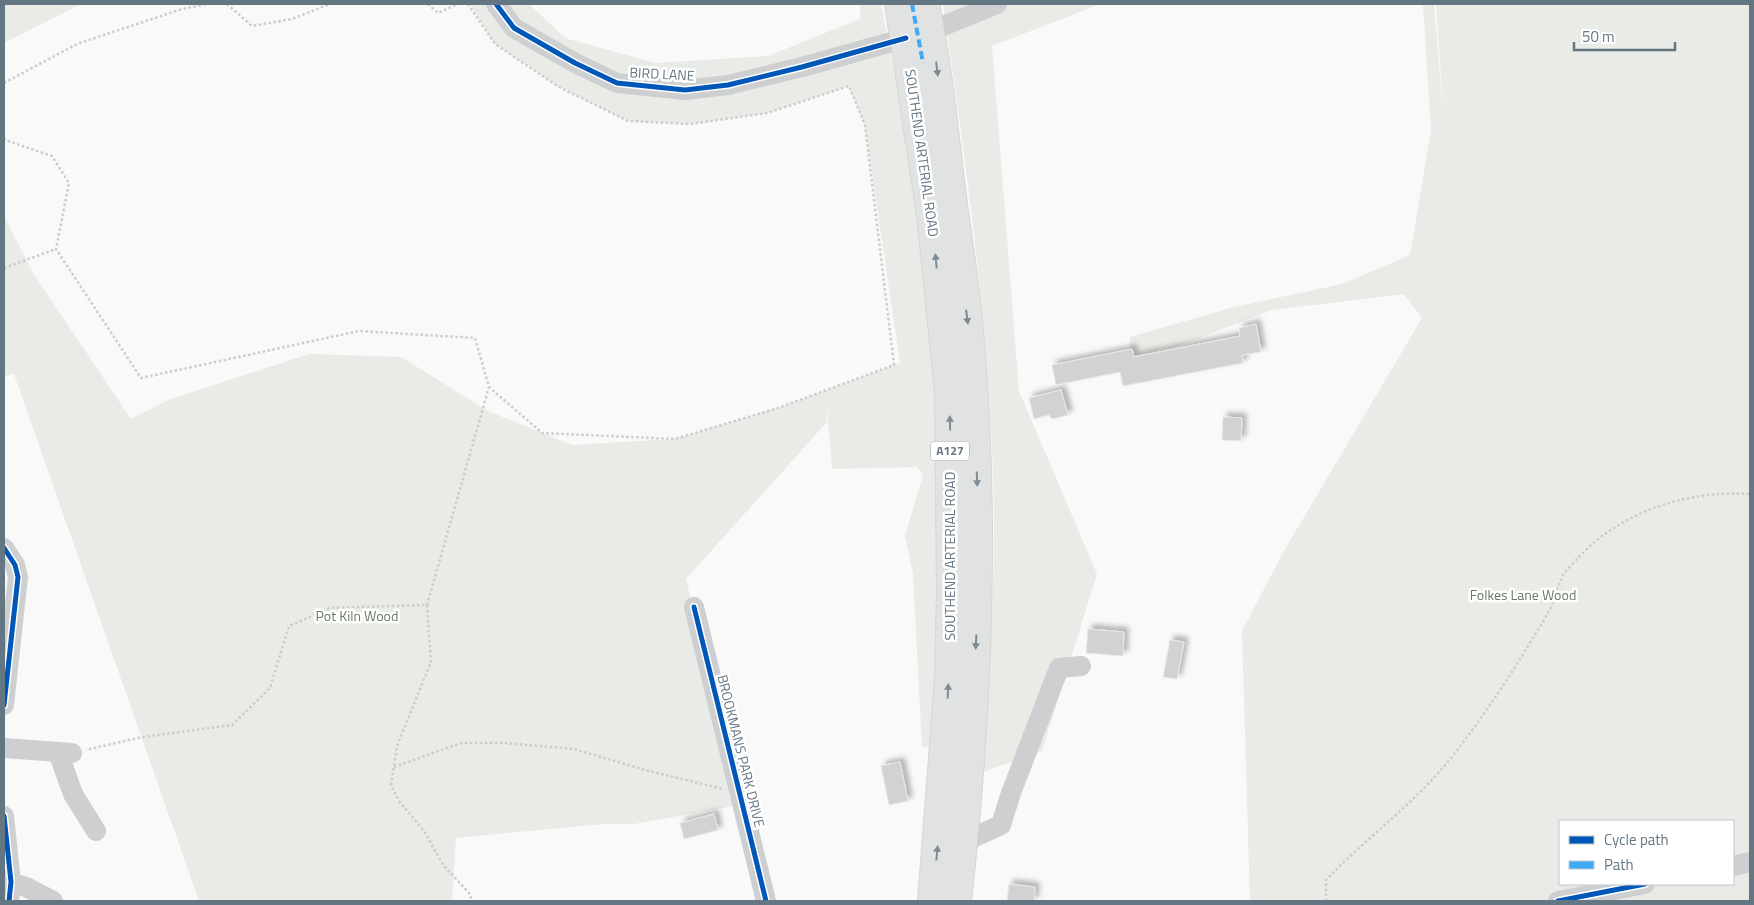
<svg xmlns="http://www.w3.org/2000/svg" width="1754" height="905" font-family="'Titillium Web',sans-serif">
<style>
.green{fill:#e8ebe6;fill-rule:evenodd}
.building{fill:#d0d2d3;stroke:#e8e8e8;filter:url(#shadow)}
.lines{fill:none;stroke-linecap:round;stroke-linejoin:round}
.highway-casing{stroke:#d5d6d6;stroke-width:30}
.path{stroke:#cbcccd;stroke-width:2.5;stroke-dasharray:2.5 2.5;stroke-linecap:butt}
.minor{stroke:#cecfd0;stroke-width:20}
.highway{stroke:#e1e2e2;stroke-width:28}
.quiet{stroke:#3fa9f5;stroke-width:4;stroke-dasharray:8 4;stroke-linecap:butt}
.cycleway-casing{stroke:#fff;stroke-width:8}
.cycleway{stroke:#0057b8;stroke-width:5}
.oneway{fill:#7e8c96}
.labels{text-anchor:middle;stroke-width:5;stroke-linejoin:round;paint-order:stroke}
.shield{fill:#fff;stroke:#939fa8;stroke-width:1}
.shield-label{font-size:12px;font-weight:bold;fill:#657683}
.street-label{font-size:14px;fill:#657683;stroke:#fff}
.park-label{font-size:14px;fill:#687a64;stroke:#fff}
</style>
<defs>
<filter id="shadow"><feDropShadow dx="4.5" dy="-4.5" stdDeviation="2.5" flood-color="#0004"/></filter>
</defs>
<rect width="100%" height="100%" fill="#f9f9f9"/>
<g class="green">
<path d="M4 4H81L4 43Z"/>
<path d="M470 4H529L565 38 655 63 768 56 860 19V4H881C914 173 937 346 943 518 946 593 941 670 940 745L922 747 913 574 905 536 923 475 917 467 832 469 827 407V422L686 579 739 805 634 824H603L456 838 452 901H199L14 374 4 376V216L33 273 131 419 168 400 309 354 401 357 488 411 572 445 675 439 784 406 900 363 865 125 849 86 767 113 690 124 628 121 559 87 495 44Z"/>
<path d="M943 4H1100L992 46 1019 391 1097 574 1042 751 983 772C988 684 995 597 994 509 991 339 967 171 943 4Z"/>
<path d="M1423 4H1434L1444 122 1436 4H1750V901H1250L1242 631 1284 551 1422 318 1404 294 1272 310 1178 346 1130 356V337L1234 307 1342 284 1410 255 1431 129ZM1560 821H1733V884H1560Z"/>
</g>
<g class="building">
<path d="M1256 324 1261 352 1242 355 1243 363 1123 386 1120 372 1056 385 1052 365 1132 349 1134 357 1240 336 1239 328Z"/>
<path d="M1061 390 1068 415 1052 419 1049 415 1034 419 1029 398Z"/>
<path d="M1223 417 1242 418 1241 441 1222 440Z"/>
<path d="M1088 629 1124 632 1123 656 1086 653Z"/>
<path d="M1170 640 1184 642 1177 679 1163 677Z"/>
<path d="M900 762 908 801 889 805 881 766Z"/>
<path d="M714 814 718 830 684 839 680 823Z"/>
<path d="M1009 884 1035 887 1034 901H1007Z"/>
</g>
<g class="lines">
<defs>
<g id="highway">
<path d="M899 4 931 214 949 392 951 591 949 679 932 901"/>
<path d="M925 4C938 67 944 132 952 197 958 241 965 286 969 331 986 521 978 712 957 901"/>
</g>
</defs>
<use href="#highway" class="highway-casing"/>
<g class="path">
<path d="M227 4 252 26 292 19 330 4"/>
<path d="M428 4 438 13 458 4"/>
<path d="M468 4 495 44 559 87 628 121 690 124 767 113 849 86 865 125 894 365 778 408 675 439 542 433 489 387"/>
<path d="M4 83 77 44 182 9 207 4"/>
<path d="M4 138 5 140 52 156 69 183 56 249 141 378 359 331 475 338 489 387 427 605 330 608 289 626 270 688 232 725 142 737 86 750"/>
<path d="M4 268 56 249"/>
<path d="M427 605 431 662 397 746 391 785 399 801 424 831 444 866 470 894 472 901"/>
<path d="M394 767 461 743H505L574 749 645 770 723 789"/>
<path d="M1326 901V880C1366 838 1414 804 1451 758 1481 720 1509 678 1534 636 1540 627 1546 617 1551 607 1555 596 1558 585 1563 575 1567 569 1574 563 1578 558 1621 511 1688 490 1750 494"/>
</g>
<g class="minor">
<path d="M496 4 514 28 575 63 617 83 685 90 728 85 802 67 906 38"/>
<path d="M931 31 997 4"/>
<path d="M4 548 15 565 18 577 4 705"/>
<path d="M694 607 766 901"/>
<path d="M4 748 72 753"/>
<path d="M58 752 73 794 96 831"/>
<path d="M4 816 11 882 9 901"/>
<path d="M963 842 1001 825 1011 793 1059 668 1081 666"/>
<path d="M1733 866 1750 862"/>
<path d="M11 882 26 887 53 901"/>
<path d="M1558 901 1645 884"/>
</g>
<use href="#highway" class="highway"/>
<path class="quiet" d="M912 4 923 63"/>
<defs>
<g id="cycleway">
<path d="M496 4 514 28 575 63 617 83 685 90 728 85 802 67 906 38"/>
<path d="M4 548 15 565 18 577 4 705"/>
<path d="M694 607 766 901"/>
<path d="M4 816 11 882 9 901"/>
<path d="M1558 901 1645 884"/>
</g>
</defs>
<use href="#cycleway" class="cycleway-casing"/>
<use href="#cycleway" class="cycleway"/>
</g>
<defs><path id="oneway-solid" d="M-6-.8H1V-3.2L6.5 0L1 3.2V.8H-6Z" transform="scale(1.25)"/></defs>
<g class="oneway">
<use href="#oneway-solid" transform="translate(937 69) rotate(83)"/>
<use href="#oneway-solid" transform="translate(936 261) rotate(-96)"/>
<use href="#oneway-solid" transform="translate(967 317) rotate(83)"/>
<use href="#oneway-solid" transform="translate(950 423) rotate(-91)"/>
<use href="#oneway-solid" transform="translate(977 479) rotate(88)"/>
<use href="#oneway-solid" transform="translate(976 642) rotate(93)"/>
<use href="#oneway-solid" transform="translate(948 691) rotate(-87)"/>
<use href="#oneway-solid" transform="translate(937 853) rotate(-85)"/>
</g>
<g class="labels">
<rect class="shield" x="931" y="441.5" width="38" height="19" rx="4"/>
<g class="shield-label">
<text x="950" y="455">A127</text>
</g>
<g class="street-label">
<text transform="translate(662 74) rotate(3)" y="5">BIRD LANE</text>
<text transform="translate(922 153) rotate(82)" y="5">SOUTHEND ARTERIAL ROAD</text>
<text transform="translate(950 556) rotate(-90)" y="5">SOUTHEND ARTERIAL ROAD</text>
<text transform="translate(741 751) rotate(76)" y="5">BROOKMANS PARK DRIVE</text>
</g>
<g class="park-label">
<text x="1523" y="600">Folkes Lane Wood</text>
<text x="357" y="621">Pot Kiln Wood</text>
</g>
</g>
<rect width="1754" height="905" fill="none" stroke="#657683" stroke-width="10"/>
<rect x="1559" y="820" width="175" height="65" fill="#ffffff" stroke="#c1c8cd"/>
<rect x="1569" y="836" width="25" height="8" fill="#0057b8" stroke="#c1c8cd"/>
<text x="1604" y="845" font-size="15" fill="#657683">Cycle path</text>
<rect x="1569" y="861" width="25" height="8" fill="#3fa9f5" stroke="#c1c8cd"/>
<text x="1604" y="870" font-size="15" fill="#657683">Path</text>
<path d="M1574 42v8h101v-8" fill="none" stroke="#657683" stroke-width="2.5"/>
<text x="1582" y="42" font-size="15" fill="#657683" stroke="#ffffff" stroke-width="4" paint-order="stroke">50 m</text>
</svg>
